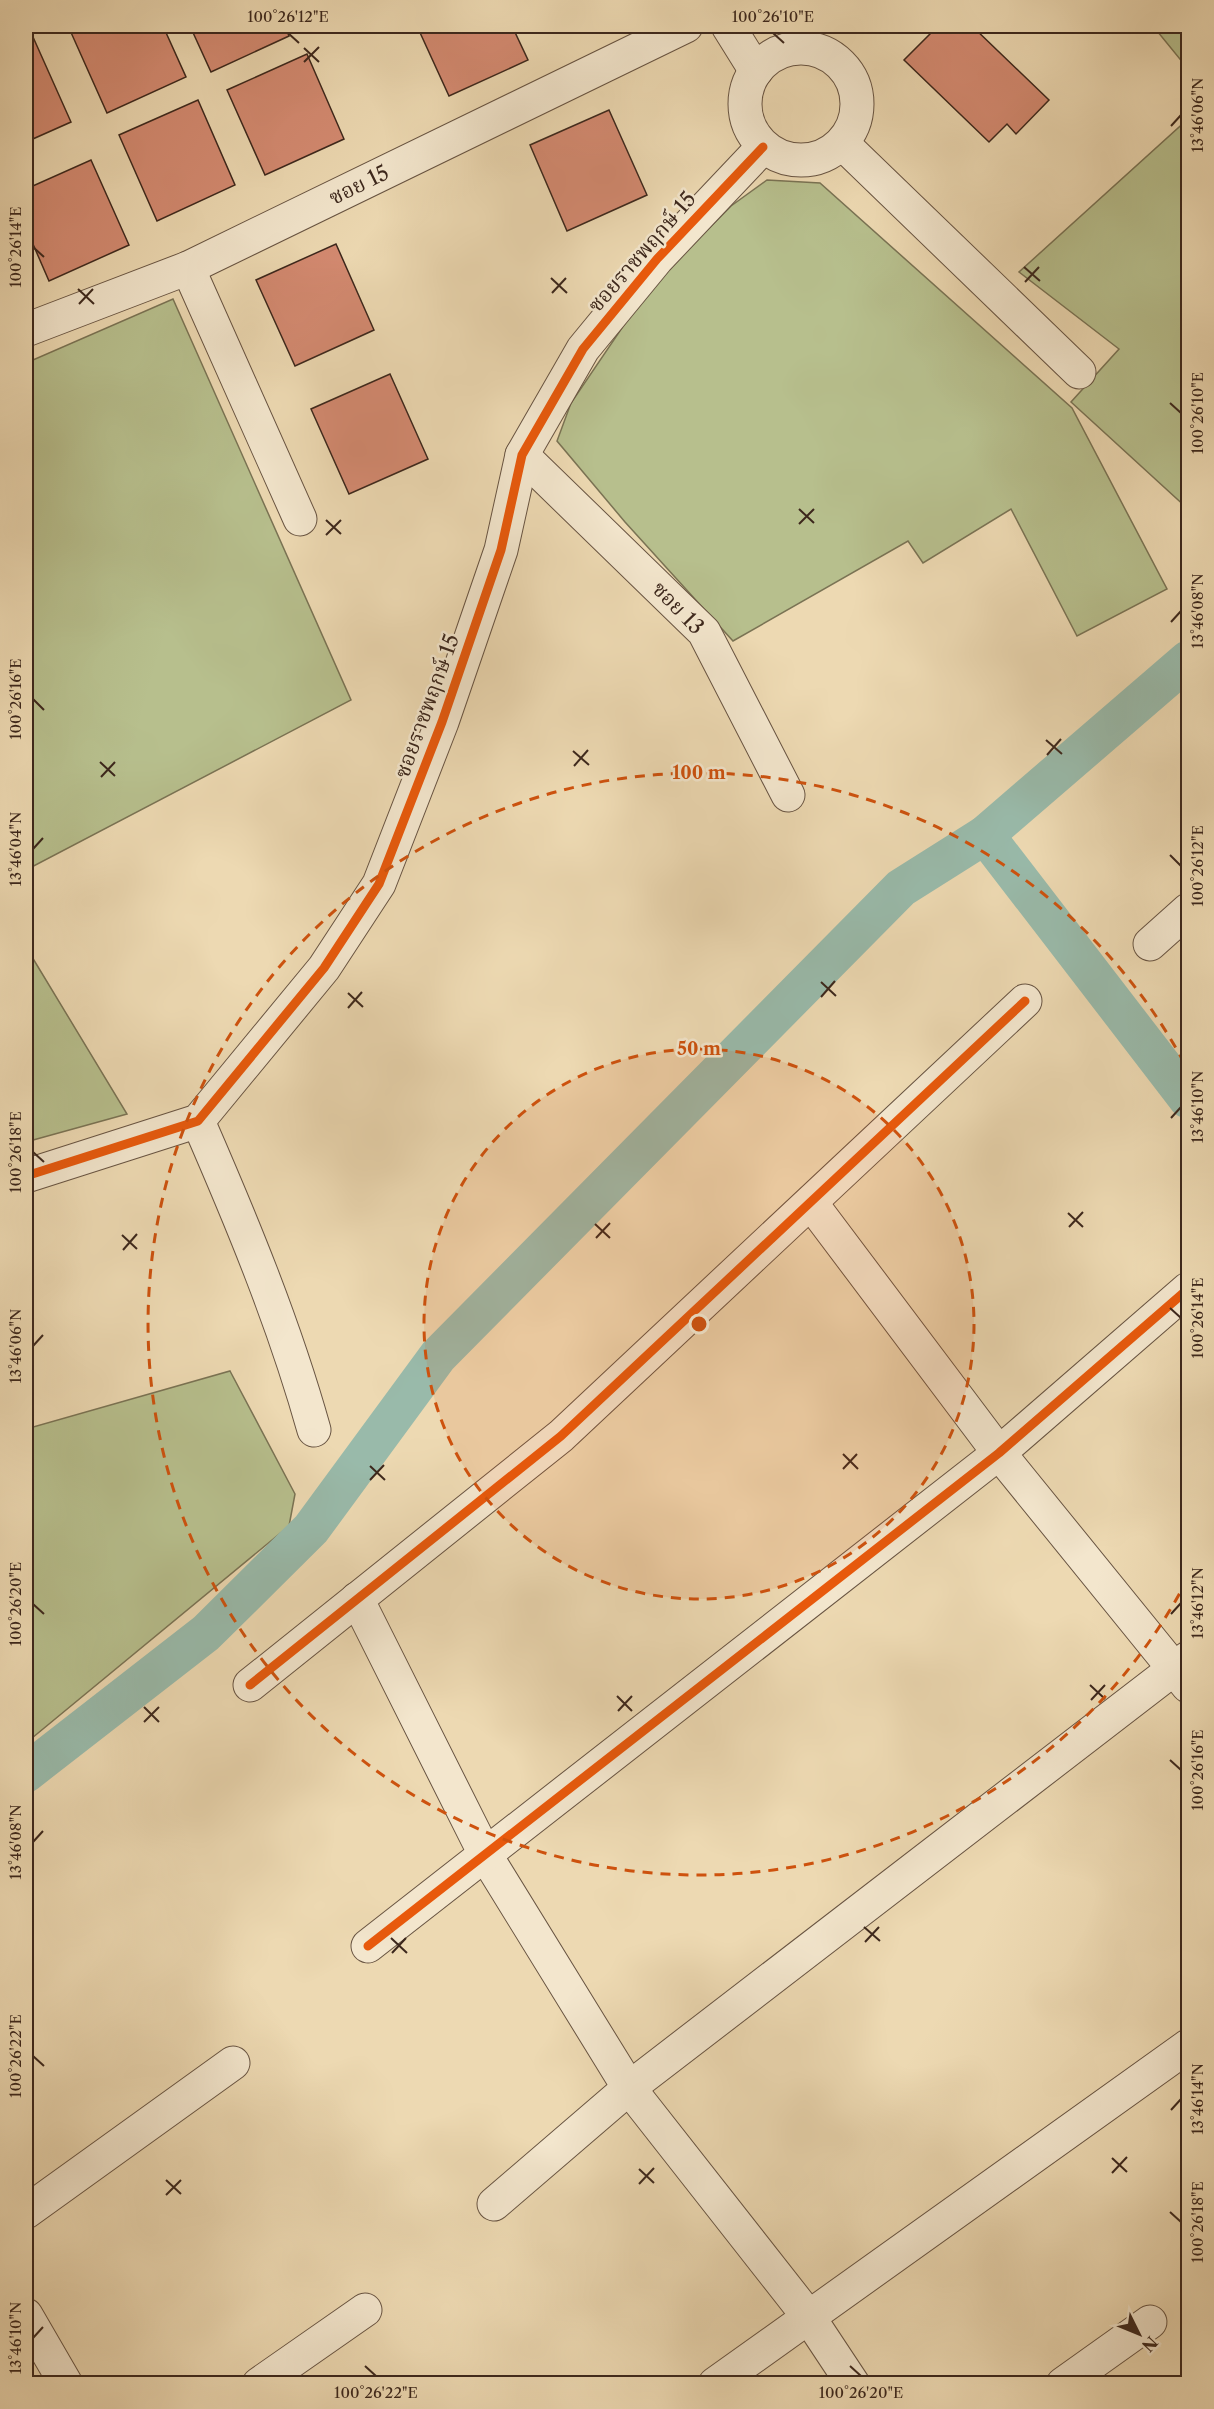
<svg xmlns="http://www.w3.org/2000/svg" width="1214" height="2409" font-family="'Libre Caslon Text','Noto Serif Thai',serif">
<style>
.green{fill:#b7bf8d;stroke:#7a7354;stroke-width:1.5}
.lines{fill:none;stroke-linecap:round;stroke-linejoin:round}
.canal{stroke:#99baaa;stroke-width:39}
.building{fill:#d48a71;stroke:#3c271c;stroke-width:1.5}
.minor-casing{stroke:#685442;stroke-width:35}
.minor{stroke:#f3e6cd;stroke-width:33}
.cycleway-casing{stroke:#f3e6cd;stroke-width:13}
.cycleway{stroke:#e8590c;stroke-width:9}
.ticks{fill:none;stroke:#3c271c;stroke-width:2}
.ring{fill:none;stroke:#ce520e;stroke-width:3;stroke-dasharray:10 8}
.labels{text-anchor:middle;stroke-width:5;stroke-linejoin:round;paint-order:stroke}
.street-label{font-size:21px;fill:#3c271c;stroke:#f3e6cd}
.centre{fill:#ce520e;stroke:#f3e6cd;stroke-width:3}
.ring-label{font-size:18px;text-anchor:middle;font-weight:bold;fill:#ce520e;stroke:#f3e6cd;stroke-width:5;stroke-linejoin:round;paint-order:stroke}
.neatline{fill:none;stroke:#3c271c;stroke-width:2}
.ticks-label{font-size:15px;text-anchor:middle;fill:#3c271c}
</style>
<rect width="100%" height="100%" fill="#edd9b2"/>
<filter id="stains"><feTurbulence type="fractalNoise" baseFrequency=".00333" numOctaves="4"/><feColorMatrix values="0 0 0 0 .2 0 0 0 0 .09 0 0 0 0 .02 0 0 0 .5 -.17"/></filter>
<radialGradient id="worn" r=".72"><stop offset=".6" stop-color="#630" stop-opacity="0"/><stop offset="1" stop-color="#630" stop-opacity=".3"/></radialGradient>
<g class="green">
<path d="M1153 26H1188V69Z"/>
<path d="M1188 119V509L1071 402 1119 349 1019 272Z"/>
<path d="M767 180 820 183 1072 408 1167 589 1077 636 1011 509 923 563 908 541 733 641 625 522 557 441 571 403 647 291 731 206Z"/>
<path d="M173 299 351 700 26 870V363Z"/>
<path d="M26 947 127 1114 26 1142Z"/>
<path d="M230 1371 295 1494 289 1526 26 1743V1429Z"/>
</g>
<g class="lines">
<g class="canal">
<path d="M985 835 1188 1099"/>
<path d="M26 1773 206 1633 311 1529 438 1356 901 888 985 835 1188 660"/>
</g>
</g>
<g class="building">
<path d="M74 26H163L186 77 107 113 69 28Z"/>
<path d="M190 26H285L289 36 211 72Z"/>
<path d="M417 26H512L528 60 449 96Z"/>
<path d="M938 26H972L1049 100 1016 134 1007 124 989 142 904 60Z"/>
<path d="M33 37 71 122 26 142V40Z"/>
<path d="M307 54 344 139 265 175 227 90Z"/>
<path d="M198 100 235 185 157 221 119 135Z"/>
<path d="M609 110 647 195 567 231 530 145Z"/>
<path d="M91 160 129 245 49 281 26 228V189Z"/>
<path d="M336 244 374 330 295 366 256 280Z"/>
<path d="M390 374 428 459 349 494 311 409Z"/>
</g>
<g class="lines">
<defs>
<g id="minor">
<path d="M728 26 756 71"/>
<circle cx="801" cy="104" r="56"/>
<path d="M842 143 1079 372"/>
<path d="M188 268 300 519"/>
<path d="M26 330 188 268 686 26"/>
<path d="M522 455 704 632 788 795"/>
<path d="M1150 944 1188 910"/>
<path d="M198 1121C242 1222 284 1323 314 1430"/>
<path d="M26 1176 198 1121 324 968 379 884 442 722 501 550 522 455 583 349 657 259 763 147"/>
<path d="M811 1203 999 1453 1188 1686"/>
<path d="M357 1599 486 1856 629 2088 808 2316 853 2384"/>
<path d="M250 1685 561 1436 1025 1001"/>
<path d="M368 1946 999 1453 1188 1289"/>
<path d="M494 2204 629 2088 1188 1658"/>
<path d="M26 2212 233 2063"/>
<path d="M26 2315 66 2384"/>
<path d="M259 2384 365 2310"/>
<path d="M715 2384 1188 2046"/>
<path d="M1063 2384 1150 2322"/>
</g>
</defs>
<use href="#minor" class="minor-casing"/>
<use href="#minor" class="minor"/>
<defs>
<g id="cycleway">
<path d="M26 1176 198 1121 324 968 379 884 442 722 501 550 522 455 583 349 657 259 763 147"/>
<path d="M250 1685 561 1436 1025 1001"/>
<path d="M368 1946 999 1453 1188 1289"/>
</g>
</defs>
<use href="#cycleway" class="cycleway-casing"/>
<use href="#cycleway" class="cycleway"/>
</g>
<path class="ticks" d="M288 33 299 43M773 33 784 43M304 48 319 62M304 62 319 47M1171 126 1181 115M33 247 44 257M1024 267 1040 281M551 278 567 293M1025 282 1039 267M78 289 94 304M552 293 566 278M79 304 93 289M1170 403 1181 413M799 509 814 523M326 520 341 534M799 524 814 509M326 535 341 520M1171 622 1181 611M33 699 44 710M1046 740 1062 754M573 751 589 765M1047 755 1061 739M100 762 115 776M574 766 588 750M101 777 115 762M33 849 43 838M1170 855 1181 866M821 982 836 996M348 993 363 1007M821 997 835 981M348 1008 362 992M1171 1118 1181 1107M33 1152 44 1162M1068 1213 1083 1227M595 1224 610 1238M1069 1227 1083 1212M122 1235 137 1249M596 1238 610 1223M123 1250 137 1234M1170 1308 1181 1318M33 1346 43 1335M843 1454 858 1469M370 1466 385 1480M843 1469 857 1454M370 1480 384 1465M33 1604 44 1614M1171 1614 1181 1603M1090 1685 1105 1699M617 1696 632 1711M1091 1700 1105 1685M144 1707 159 1722M618 1711 632 1696M144 1722 159 1707M1170 1760 1181 1770M33 1842 43 1831M864 1927 880 1941M391 1938 407 1953M865 1942 879 1927M392 1953 406 1938M33 2056 44 2066M1171 2110 1181 2099M1112 2158 1127 2172M639 2169 654 2183M1112 2173 1127 2157M166 2180 181 2194M639 2184 654 2168M166 2195 181 2180M1170 2212 1181 2222M33 2338 43 2327M365 2366 376 2376M850 2366 861 2376"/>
<circle cx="699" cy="1324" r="275" fill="#ce520e" fill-opacity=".12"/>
<g class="ring">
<circle cx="699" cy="1324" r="275"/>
<path d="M1188 1578A551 551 0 1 1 1188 1070"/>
</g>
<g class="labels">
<g class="street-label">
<text transform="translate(359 185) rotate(-26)" y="7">ซอย 15</text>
<text transform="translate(642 252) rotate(-49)" y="7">ซอยราชพฤกษ์ 15</text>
<text transform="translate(678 608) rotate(46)" y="7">ซอย 13</text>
<text transform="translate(427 706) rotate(-70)" y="7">ซอยราชพฤกษ์ 15</text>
</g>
</g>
<circle cx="699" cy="1324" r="9" class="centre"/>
<g class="ring-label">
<text x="699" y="779">100 m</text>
<text x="699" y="1055">50 m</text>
</g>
<rect width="1214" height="2409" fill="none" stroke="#edd9b2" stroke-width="66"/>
<g transform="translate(1139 2334) rotate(133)" stroke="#f3e6cd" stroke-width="4.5" paint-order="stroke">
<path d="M0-4.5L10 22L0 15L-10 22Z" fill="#3c271c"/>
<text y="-9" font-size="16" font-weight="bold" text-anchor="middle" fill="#3c271c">N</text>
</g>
<rect x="33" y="33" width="1148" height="2343" class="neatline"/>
<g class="ticks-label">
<text x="288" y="22">100°26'12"E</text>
<text x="773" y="22">100°26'10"E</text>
<text transform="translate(1198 115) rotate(-90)" y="5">13°46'06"N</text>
<text transform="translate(16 247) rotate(-90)" y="5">100°26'14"E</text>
<text transform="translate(1198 413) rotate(-90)" y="5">100°26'10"E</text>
<text transform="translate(1198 611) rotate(-90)" y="5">13°46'08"N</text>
<text transform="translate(16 699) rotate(-90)" y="5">100°26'16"E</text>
<text transform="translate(16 849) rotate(-90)" y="5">13°46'04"N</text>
<text transform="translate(1198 866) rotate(-90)" y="5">100°26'12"E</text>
<text transform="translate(1198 1107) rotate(-90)" y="5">13°46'10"N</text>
<text transform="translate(16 1152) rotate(-90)" y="5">100°26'18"E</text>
<text transform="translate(1198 1318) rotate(-90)" y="5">100°26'14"E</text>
<text transform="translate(16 1346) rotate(-90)" y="5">13°46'06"N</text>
<text transform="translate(1198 1603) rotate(-90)" y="5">13°46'12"N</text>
<text transform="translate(16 1604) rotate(-90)" y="5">100°26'20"E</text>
<text transform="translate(1198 1770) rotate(-90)" y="5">100°26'16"E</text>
<text transform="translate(16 1842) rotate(-90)" y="5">13°46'08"N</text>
<text transform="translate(16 2056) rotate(-90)" y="5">100°26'22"E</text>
<text transform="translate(1198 2099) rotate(-90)" y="5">13°46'14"N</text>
<text transform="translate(1198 2222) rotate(-90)" y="5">100°26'18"E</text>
<text transform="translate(16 2338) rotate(-90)" y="5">13°46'10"N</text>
<text x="376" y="2398">100°26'22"E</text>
<text x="861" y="2398">100°26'20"E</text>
</g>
<rect width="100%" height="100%" filter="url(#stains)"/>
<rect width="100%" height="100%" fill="url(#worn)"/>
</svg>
